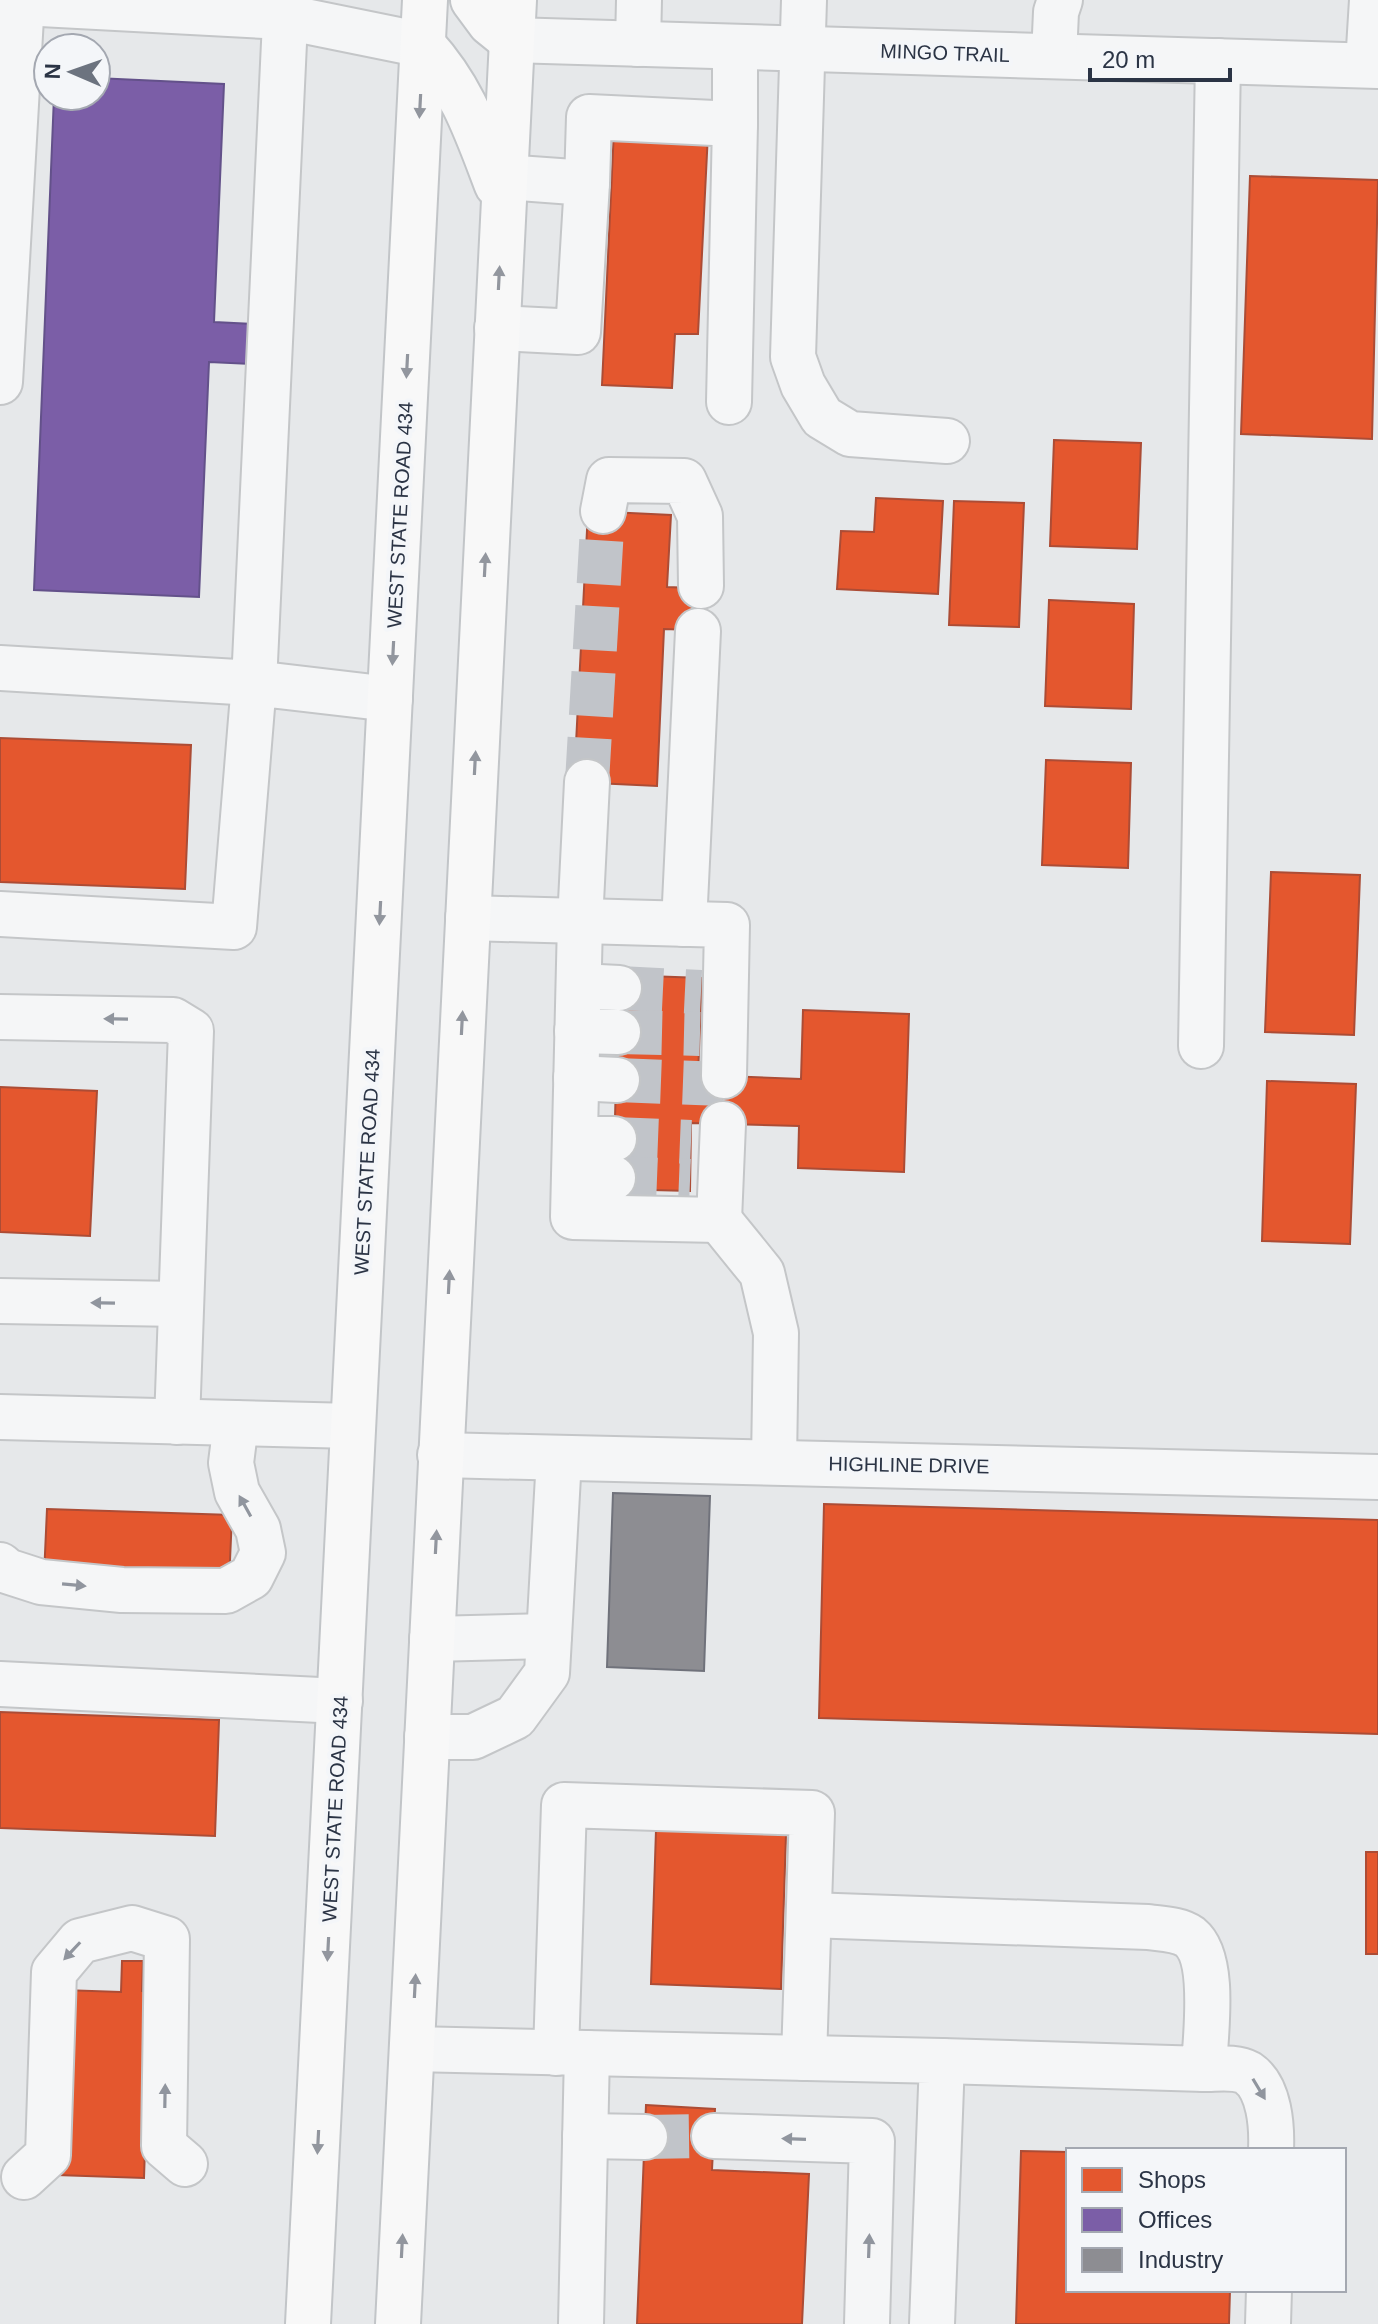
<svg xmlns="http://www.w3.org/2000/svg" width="1378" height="2324" font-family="Helvetica,sans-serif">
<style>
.shops{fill:#e4572e;stroke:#ac4c35;stroke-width:2}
.offices{fill:#7b5ea7;stroke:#63518a;stroke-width:2}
.industry{fill:#8d8d92;stroke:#70727b;stroke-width:2}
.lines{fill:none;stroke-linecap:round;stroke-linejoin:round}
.minor-tunnel{stroke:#c1c4c9;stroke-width:44;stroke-dasharray:44 22;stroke-linecap:butt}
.minor-casing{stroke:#c4c6c8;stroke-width:48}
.major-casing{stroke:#c2c5c8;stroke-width:48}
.minor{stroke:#f5f6f7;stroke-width:44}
.major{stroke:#f8f8f8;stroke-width:44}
.oneway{fill:#92969e}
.oneway2{fill:#90959e}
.labels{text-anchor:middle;stroke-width:8;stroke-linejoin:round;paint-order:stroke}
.street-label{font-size:20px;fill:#2b3445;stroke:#f4f6f9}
</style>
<rect width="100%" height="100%" fill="#e6e8ea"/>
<g class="shops">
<path d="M614 129 708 133 698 334H675L672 388 602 385Z"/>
<path d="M1250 176 1378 180 1372 439 1241 434Z"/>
<path d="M1054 440 1141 443 1137 549 1050 546Z"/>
<path d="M876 498 943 501 938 594 837 589 841 531 874 532Z"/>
<path d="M954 501 1024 503 1019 627 949 625Z"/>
<path d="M588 511 671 515 667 587 693 588 691 630 664 629 657 786 574 782Z"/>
<path d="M1049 600 1134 604 1131 709 1045 706Z"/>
<path d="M0 738 191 745 185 889 0 882Z"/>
<path d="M1046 760 1131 763 1128 868 1042 865Z"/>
<path d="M1271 872 1360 875 1354 1035 1265 1032Z"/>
<path d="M619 975 702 978 698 1075 801 1079 803 1010 909 1014 904 1172 798 1168 799 1126 691 1123 690 1191 613 1189Z"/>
<path d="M1267 1081 1356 1084 1350 1244 1262 1241Z"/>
<path d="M0 1087 97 1091 90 1236 0 1232Z"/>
<path d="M824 1504 1378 1520V1734L819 1718Z"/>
<path d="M47 1509 232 1515 229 1583 44 1576Z"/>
<path d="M0 1712 219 1720 215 1836 0 1828Z"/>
<path d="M656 1830 786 1834 781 1989 651 1984Z"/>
<rect x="1366" y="1852" width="12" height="102"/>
<path d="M122 1961H143L142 1991H150L144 2178 57 2175 63 1990 121 1992Z"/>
<path d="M646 2105 715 2109 712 2170 809 2174 802 2324H637Z"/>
<path d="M1021 2151 1068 2152V2290H1230L1229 2324H1016Z"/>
</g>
<path class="offices" d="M96 78 224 84 214 322 253 324 251 364 209 362 199 597 34 590 54 96H96Z"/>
<path class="industry" d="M613 1493 710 1496 704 1671 607 1667Z"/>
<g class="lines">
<g class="minor-tunnel">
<path d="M587 782 603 511"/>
<path d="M619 988 701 992"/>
<path d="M618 1032 700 1034"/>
<path d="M617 1080 723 1084"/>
<path d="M614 1139 691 1142"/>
<path d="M613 1178 690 1181"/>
<path d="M645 2137 714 2136"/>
</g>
<defs>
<g id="minor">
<path d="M804 0 793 357 803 385 822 417 850 434 947 441"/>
<path d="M22 3 285 17 423 45"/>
<path d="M511 40 1378 66"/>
<path d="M638 44 639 0"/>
<path d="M1054 56 1056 12 1060 0"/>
<path d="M1368 65 1372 0"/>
<path d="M735 124V47"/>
<path d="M587 183 589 117 735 124 729 402"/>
<path d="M497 328 578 332 587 183 504 177"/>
<path d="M0 382 22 0"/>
<path d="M603 511 609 480 684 481 700 516 701 586"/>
<path d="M0 668 254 683 286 0"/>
<path d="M587 782 580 922 573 1217 719 1220 723 1124"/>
<path d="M0 914 234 927 254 683 390 699"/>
<path d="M468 918 727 925 724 1076"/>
<path d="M684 924 698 631"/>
<path d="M579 986 619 988"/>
<path d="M0 1017 173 1020 191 1031 177 1422"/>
<path d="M577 1031 618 1032"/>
<path d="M1201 1046C1204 717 1212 389 1218 61"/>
<path d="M576 1078 617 1080"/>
<path d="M575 1139H614"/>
<path d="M574 1178H613"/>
<path d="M719 1220 762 1273 776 1333 774 1462"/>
<path d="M0 1301 181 1304"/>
<path d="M0 1417 353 1426"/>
<path d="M440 1455 1378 1477"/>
<path d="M0 1565 7 1571 41 1582 122 1590 226 1591 251 1577 263 1553 258 1529 237 1492 231 1463 236 1423"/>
<path d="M432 1639 549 1636"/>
<path d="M0 1684 340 1701"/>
<path d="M427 1737H473L515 1717 547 1673 559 1458"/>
<path d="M809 1915 1148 1927C1161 1929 1179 1929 1190 1937 1217 1959 1205 2036 1204 2069L942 2061"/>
<path d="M412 2049 942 2061 932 2324"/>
<path d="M556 2053 564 1805 812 1813 804 2058"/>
<path d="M1204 2069C1218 2069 1236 2066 1248 2073 1270 2088 1272 2127 1271 2150"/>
<path d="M585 2136 645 2137"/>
<path d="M714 2136 872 2141 867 2324"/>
<path d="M24 2177 48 2155 54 1972 80 1941 132 1928 167 1939 164 2146 185 2164"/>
<path d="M581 2324 587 2053"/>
<path d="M1268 2324 1269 2290"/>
</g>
<g id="major">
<path d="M473 0 490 23 511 40"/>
<path d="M423 45C463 89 476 130 497 185"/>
<path d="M308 2324 425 0"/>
<path d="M398 2324 514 0"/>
</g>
</defs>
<use href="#minor" class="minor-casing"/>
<use href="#major" class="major-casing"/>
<use href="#minor" class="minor"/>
<use href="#major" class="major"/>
</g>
<defs><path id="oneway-solid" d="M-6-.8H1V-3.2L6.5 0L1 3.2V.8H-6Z" transform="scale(2)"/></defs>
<g class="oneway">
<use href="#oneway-solid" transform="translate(420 106) rotate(93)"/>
<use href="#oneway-solid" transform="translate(499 278) rotate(-87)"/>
<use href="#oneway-solid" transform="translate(407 366) rotate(93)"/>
<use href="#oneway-solid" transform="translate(485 565) rotate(-87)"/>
<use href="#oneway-solid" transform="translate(393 653) rotate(93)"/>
<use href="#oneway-solid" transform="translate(475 763) rotate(-87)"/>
<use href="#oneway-solid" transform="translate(380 913) rotate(93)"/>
<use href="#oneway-solid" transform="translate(462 1023) rotate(-87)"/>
<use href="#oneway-solid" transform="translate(449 1282) rotate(-87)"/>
<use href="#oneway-solid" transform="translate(436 1542) rotate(-87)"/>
<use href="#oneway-solid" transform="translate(328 1949) rotate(93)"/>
<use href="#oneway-solid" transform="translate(415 1986) rotate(-87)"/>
<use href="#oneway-solid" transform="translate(318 2142) rotate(93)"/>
<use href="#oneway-solid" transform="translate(402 2246) rotate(-87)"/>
</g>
<g class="oneway2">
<use href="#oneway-solid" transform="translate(116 1019) rotate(-179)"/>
<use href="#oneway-solid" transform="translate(103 1303) rotate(-179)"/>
<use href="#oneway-solid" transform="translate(245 1506) rotate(-119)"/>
<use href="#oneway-solid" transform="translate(74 1585) rotate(5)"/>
<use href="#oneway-solid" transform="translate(72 1951) rotate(133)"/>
<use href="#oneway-solid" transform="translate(1259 2089) rotate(59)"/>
<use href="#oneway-solid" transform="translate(165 2096) rotate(-89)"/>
<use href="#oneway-solid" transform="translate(794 2139) rotate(-178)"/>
<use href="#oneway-solid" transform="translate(869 2246) rotate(-88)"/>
</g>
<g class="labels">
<g class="street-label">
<text transform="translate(945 53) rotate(2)" y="7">MINGO TRAIL</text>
<text transform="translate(400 515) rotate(-87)" y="7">WEST STATE ROAD 434</text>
<text transform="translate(367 1162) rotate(-87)" y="7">WEST STATE ROAD 434</text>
<text transform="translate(909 1465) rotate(1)" y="7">HIGHLINE DRIVE</text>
<text transform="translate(335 1809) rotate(-87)" y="7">WEST STATE ROAD 434</text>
</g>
</g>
<rect x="1066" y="2148" width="280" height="144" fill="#f4f6f9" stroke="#a4a8b1" stroke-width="2"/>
<rect x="1082" y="2168" width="40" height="24" fill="#e4572e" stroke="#a4a8b1" stroke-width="2"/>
<text x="1138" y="2188" font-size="24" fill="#2b3445">Shops</text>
<rect x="1082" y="2208" width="40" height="24" fill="#7b5ea7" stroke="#a4a8b1" stroke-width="2"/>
<text x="1138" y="2228" font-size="24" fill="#2b3445">Offices</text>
<rect x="1082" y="2248" width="40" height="24" fill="#8d8d92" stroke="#a4a8b1" stroke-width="2"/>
<text x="1138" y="2268" font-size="24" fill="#2b3445">Industry</text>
<g transform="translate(72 72) rotate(272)"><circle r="38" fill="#f4f6f9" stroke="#a4a8b1" stroke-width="2"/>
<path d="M0-6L14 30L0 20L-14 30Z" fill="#6c737f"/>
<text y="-12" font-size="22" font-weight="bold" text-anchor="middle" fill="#2b3445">N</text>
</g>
<path d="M1090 68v12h140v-12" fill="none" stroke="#2b3445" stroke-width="4"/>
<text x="1102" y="68" font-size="24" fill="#2b3445" stroke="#f4f6f9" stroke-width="6" paint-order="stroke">20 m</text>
</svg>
